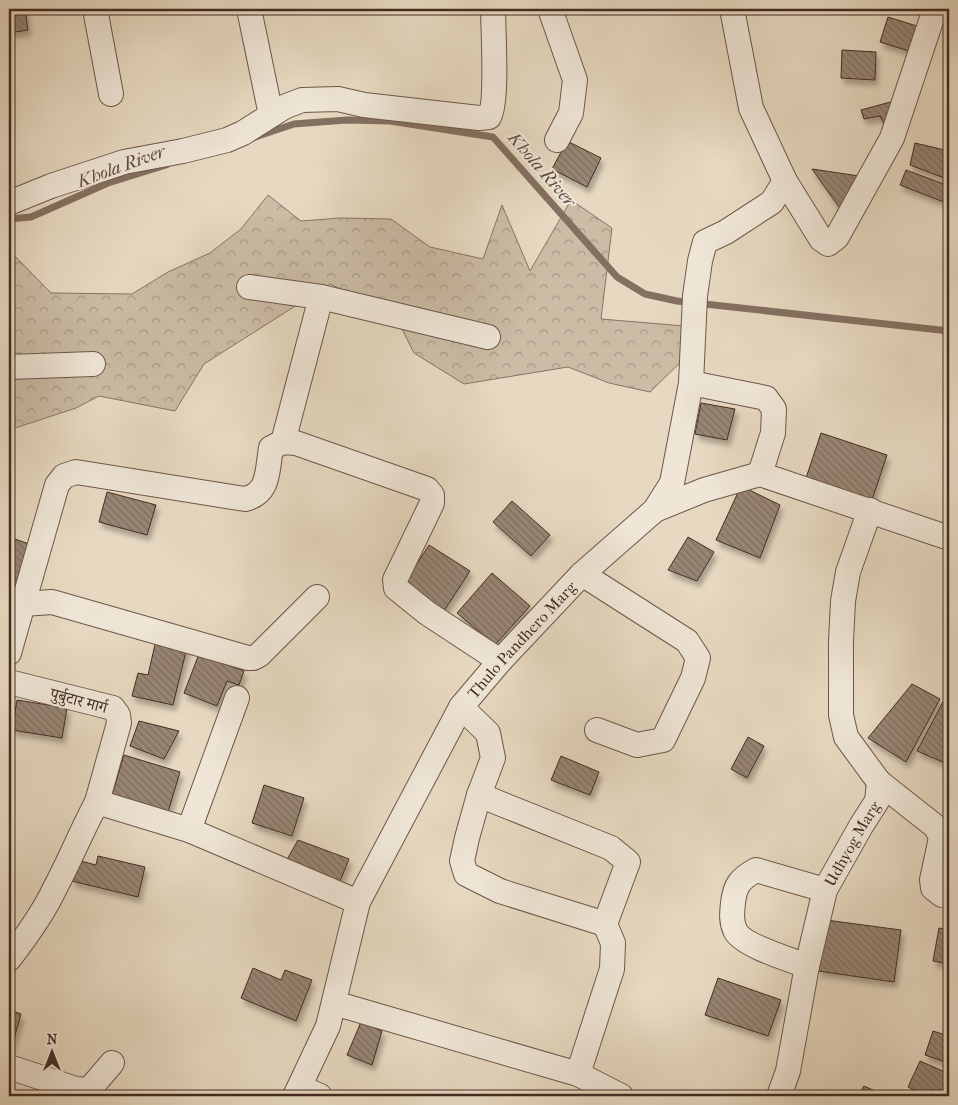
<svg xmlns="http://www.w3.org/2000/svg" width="958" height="1105" font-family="'IM FELL French Canon','Noto Serif Devanagari',serif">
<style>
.forest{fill:url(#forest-crowns);stroke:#877464}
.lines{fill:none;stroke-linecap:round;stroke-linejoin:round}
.stream{stroke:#847061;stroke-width:7}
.building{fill:url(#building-back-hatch);stroke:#432c23;filter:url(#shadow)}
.street-casing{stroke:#6c574a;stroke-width:26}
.street{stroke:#efe6d7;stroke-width:24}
.labels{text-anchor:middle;stroke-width:4.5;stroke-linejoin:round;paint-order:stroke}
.street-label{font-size:16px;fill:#432c23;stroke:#efe6d7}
.water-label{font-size:18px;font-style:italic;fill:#5e483d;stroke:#efe6d7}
</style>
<defs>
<pattern id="forest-crowns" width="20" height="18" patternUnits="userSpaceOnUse" patternTransform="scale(1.25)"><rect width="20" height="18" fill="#cbbca6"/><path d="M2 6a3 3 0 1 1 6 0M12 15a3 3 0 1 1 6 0" fill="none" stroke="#a69987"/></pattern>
<pattern id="building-back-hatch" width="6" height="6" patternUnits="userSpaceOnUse" patternTransform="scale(1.25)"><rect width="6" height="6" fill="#988675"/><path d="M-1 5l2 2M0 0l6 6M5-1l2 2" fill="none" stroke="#7e6e60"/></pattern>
<filter id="shadow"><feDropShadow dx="3" dy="5.5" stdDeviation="2.5" flood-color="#0004"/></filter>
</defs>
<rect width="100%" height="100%" fill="#e7d9c1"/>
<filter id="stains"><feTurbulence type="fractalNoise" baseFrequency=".004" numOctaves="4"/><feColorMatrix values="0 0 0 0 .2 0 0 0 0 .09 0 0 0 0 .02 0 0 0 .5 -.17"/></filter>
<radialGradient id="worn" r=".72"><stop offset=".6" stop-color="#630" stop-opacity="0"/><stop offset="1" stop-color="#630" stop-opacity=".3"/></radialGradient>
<path class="forest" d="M268 195 301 221 340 218 391 219 430 247 483 259 502 205 530 271 571 200 612 228 601 319 685 326 690 353 650 392 609 383 568 367 464 384 414 353 395 315 330 284 204 364 175 411 99 396 76 408 12 429 9 428V250L51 293 132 294 168 272 210 253 241 229Z"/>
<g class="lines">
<g class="stream">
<path d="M255 137 294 124 347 120 390 121 493 137 617 277 645 294 677 301 949 331"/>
<path d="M9 219 31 217 108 183 166 165"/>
</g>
</g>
<g class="building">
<path d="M9 9H25L28 30 9 33Z"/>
<path d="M888 17 920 27 912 52 880 42Z"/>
<path d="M842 50 876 52 875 80 841 78Z"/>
<path d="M894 101 885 126 880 116 864 119 861 110Z"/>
<path d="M567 141 601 158 587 187 552 169Z"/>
<path d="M915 143 949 151V173L947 179 910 165Z"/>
<path d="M812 169 859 176 844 214Z"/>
<path d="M906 170 949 186V204L900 185Z"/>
<path d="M701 403 735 409 727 440 695 434Z"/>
<path d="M821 433 887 455 870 506 804 484Z"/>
<path d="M741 486 780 505 760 558 716 540Z"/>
<path d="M107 492 156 505 147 535 99 522Z"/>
<path d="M512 501 550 535 531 556 493 522Z"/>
<path d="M9 537 32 545 20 584 9 581Z"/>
<path d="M688 537 714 552 697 581 668 570Z"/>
<path d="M429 545 470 571 444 611 403 585Z"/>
<path d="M492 573 530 606 495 645 457 613Z"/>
<path d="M157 636 188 643 173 705 132 696 138 673 148 675Z"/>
<path d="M199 654 244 671 239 685 227 681 217 706 184 693Z"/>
<path d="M912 684 940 699 906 762 868 738Z"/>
<path d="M17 700 67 708 62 738 12 730Z"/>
<path d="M944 700 949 702V750L945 763 917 751Z"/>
<path d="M139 721 179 731 164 759 130 746Z"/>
<path d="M748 737 764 746 747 778 731 769Z"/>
<path d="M124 755 180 772 168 812 112 795Z"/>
<path d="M561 756 599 772 590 795 551 780Z"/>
<path d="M264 785 304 798 292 836 252 823Z"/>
<path d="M949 806V824L944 822Z"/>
<path d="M298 840 349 859 338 886 285 863Z"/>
<path d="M98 856 145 867 138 897 72 881 77 860 96 865Z"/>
<path d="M826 920 901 930 894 982 818 971Z"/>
<path d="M939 928 949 930V964L933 961Z"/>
<path d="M253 968 281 980 285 970 312 980 296 1021 241 998Z"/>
<path d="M718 978 781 1000 768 1036 705 1015Z"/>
<path d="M9 1010 21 1014 9 1056Z"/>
<path d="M361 1022 382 1031 372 1065 347 1055Z"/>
<path d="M933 1031 949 1036V1063L925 1055Z"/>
<path d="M920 1061 945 1072 947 1067 949 1068 948 1096H927L908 1087Z"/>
<path d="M864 1086 886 1096H858Z"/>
</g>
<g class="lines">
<defs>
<g id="street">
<path d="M95 9 111 94"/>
<path d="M249 9 271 115"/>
<path d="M550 9 575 80 571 113 557 140"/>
<path d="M732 9 751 108 785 181 821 239 828 244 837 237 892 138 935 9"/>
<path d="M9 203 51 186 124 162 183 151 227 140 243 133 284 107 302 100 338 99 364 105 479 118 489 117C498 104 493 29 493 9"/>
<path d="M249 287 321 297 488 337"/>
<path d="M9 367 93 364"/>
<path d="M691 383 766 398 774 409 773 433 760 474"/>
<path d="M283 442 321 297"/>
<path d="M655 510 672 483 691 383 695 296 700 261 705 242 726 232 772 202 785 181"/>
<path d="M582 574 687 641 698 658 693 678 663 740 637 745 597 730"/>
<path d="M23 604 52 602 248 658H253L259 655 317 597"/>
<path d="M9 653 57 485 64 476 76 472 245 499C270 493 267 470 271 448L283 442 296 443 427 489 432 495V503L395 580 396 588 427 613 500 661"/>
<path d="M9 682 113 708 118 715 119 723 97 802"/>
<path d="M461 707 488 733 493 758 479 795 467 838 462 861 466 874 500 891 605 924"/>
<path d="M879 782 936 827 941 838 932 880 933 888 942 895 949 896"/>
<path d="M479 795 611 848 628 862 605 924 613 943 612 969 578 1074"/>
<path d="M189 830 237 698"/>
<path d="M9 959C26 937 43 914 55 888 70 860 82 830 97 802L189 830 358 902"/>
<path d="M807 966C791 960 741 945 735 930 731 921 732 913 733 903 735 885 740 879 756 870L825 890"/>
<path d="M334 1003 578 1074 621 1096"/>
<path d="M9 1067 76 1089 89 1090 112 1063"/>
<path d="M300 1087 320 1096"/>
<path id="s1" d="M295 1096 328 1026 358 902 461 707 500 661 582 574 655 510 704 490 760 474 949 538"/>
<path id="s2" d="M779 1096 788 1071 807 966 825 890 861 826 877 801 879 782 846 737 841 715V641L843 601 848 572 870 510"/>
</g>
</defs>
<use href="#street" class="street-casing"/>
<use href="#street" class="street"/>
</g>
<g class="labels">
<g class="street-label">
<text dy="6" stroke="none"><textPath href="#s1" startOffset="516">Thulo Pandhero Marg</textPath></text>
<text transform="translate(79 700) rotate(15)" y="6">पुर्बुटार मार्ग</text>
<text dy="6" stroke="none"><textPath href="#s2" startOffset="265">Udhyog Marg</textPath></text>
</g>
<g class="water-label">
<text transform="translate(121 166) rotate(-20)" y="6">Khola River</text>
<text transform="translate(542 169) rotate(49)" y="6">Khola River</text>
</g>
</g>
<rect width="958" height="1105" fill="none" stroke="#e7d9c1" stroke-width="30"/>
<rect x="10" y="10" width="938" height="1085" fill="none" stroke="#432c23" stroke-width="2.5"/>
<rect x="15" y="15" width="928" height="1075" fill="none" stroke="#432c23"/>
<g transform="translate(52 1052)" stroke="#efe6d7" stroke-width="4" paint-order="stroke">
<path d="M0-4L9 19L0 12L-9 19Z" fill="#432c23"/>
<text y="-8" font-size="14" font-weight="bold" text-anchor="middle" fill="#432c23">N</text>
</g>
<rect width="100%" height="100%" filter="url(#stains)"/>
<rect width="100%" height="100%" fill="url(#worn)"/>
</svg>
